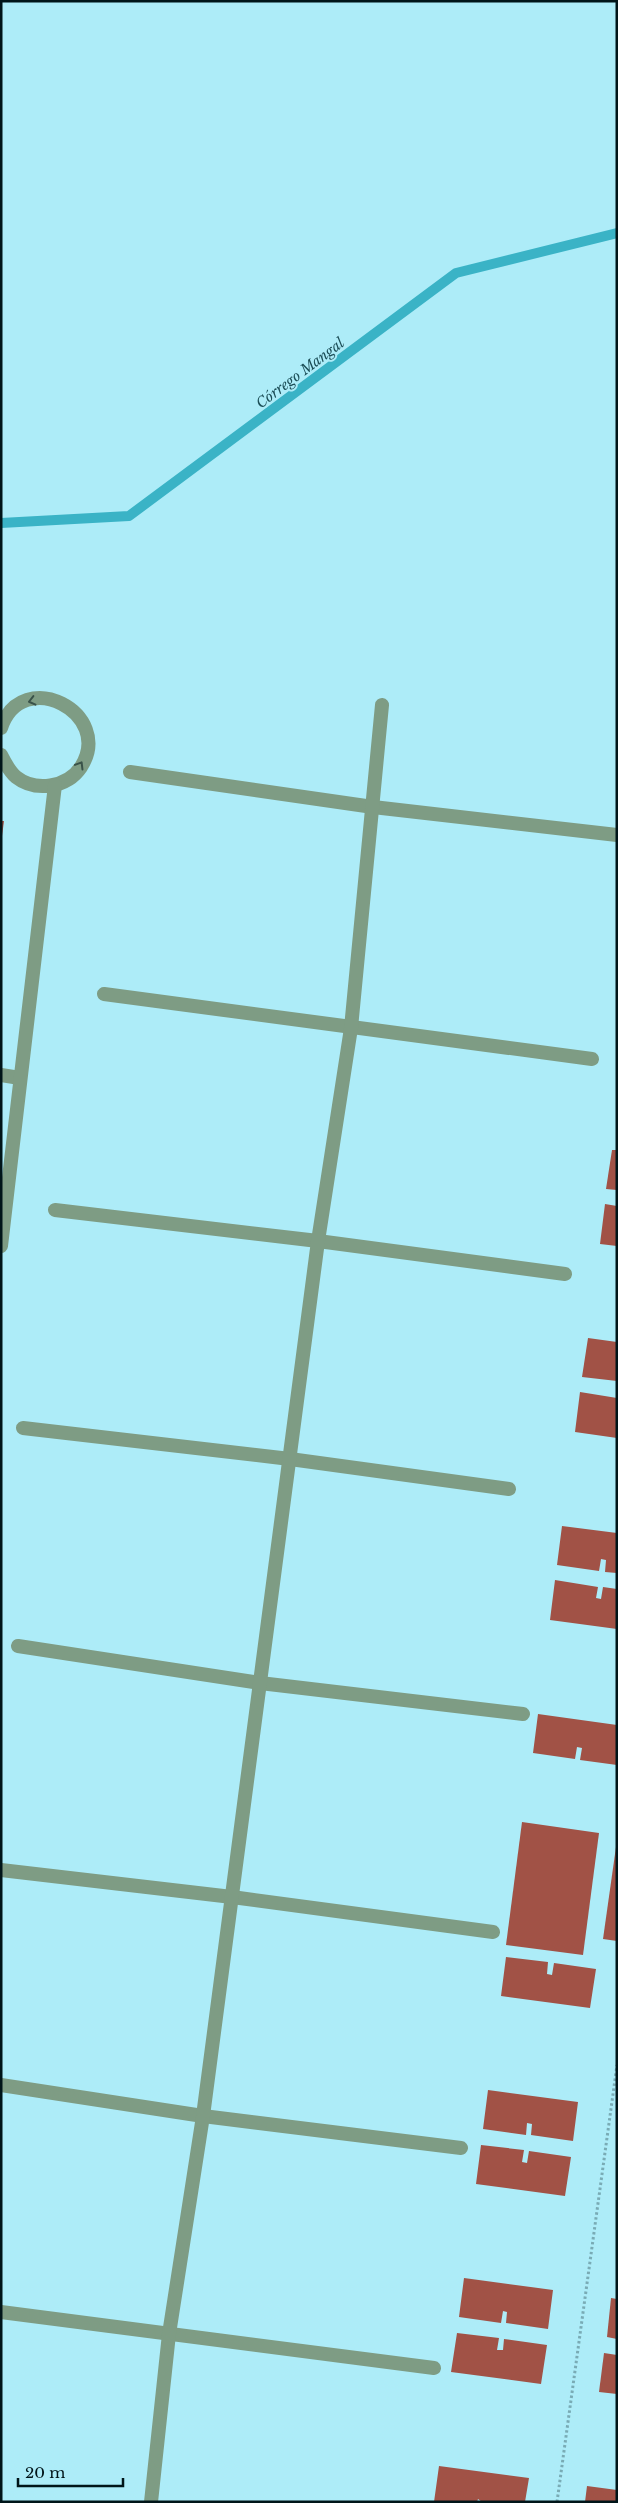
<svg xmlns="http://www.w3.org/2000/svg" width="618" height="2503" font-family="'Libre Baskerville',serif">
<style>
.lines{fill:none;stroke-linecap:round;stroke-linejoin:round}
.stream{stroke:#3ab3c6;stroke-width:10}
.building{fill:#a15246}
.path{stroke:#79abb5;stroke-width:3;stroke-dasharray:2.5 2.5;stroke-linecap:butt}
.minor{stroke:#7e9c84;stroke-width:14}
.oneway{stroke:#395249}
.labels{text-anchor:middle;stroke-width:4;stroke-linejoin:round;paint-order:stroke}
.water-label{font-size:14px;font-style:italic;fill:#1c4e57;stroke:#adecf8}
</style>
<rect width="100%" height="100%" fill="#adecf8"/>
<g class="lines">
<path class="stream" d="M1 523 129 516 456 273 617 233"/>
</g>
<g class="building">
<path d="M1 821H4L2 836H1Z"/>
<path d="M612 1150H617V1190L606 1189Z"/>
<path d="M605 1204 617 1206V1246L600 1244Z"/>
<path d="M588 1338 617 1342V1381L582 1377Z"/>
<path d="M580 1392 617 1398V1438L575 1432Z"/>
<path d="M562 1526 617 1533V1573L605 1572 606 1560 601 1559 599 1571 557 1565Z"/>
<path d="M555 1580 598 1587 596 1598 601 1599 603 1587 617 1589V1629L550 1620Z"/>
<path d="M538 1714 617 1725V1765L580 1760 582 1748 577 1747 575 1759 533 1753Z"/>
<path d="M522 1822 599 1833 583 1955 506 1945Z"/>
<path d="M616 1847H617V1941L603 1939Z"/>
<path d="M506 1957 548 1962 547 1974 552 1975 554 1963 596 1969 590 2008 501 1996Z"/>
<path d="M488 2090 578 2102 573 2141 531 2135 532 2124 527 2123 526 2135 483 2129Z"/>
<path d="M481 2145 524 2150 522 2162 527 2163 529 2151 571 2157 565 2196 476 2184Z"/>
<path d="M464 2278 553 2290 548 2329 506 2323 507 2312 503 2311 501 2323 459 2317Z"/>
<path d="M611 2298 617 2299V2339L607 2337Z"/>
<path d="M457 2333 499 2338 497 2350H503L504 2339 547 2345 541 2384 451 2372Z"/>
<path d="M604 2353 617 2355V2394L599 2392Z"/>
<path d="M439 2466 529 2478 525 2502H482L478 2499 477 2502H434Z"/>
<path d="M587 2486 617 2490V2502H585Z"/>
</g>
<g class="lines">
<path class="path" d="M557 2502 617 2065"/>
<g class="minor">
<path d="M1 728C22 665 115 713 81 767 67 788 35 792 16 777 9 771 5 763 1 755"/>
<path d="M130 772 373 807 617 835"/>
<path d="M104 994 592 1059"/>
<path d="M1 1075 20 1078"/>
<path d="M55 1210 318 1241 565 1274"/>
<path d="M1 1246 55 785"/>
<path d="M23 1428 290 1459 509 1489"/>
<path d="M18 1646 260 1683 523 1714"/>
<path d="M1 1870 232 1897 493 1932"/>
<path d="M1 2085 203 2116 461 2148"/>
<path d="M1 2312 434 2368"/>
<path d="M151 2502 169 2334 203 2116 318 1241 351 1028 382 705"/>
</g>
</g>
<defs><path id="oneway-chevron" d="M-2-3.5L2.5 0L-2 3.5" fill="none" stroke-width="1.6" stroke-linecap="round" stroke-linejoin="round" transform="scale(1.25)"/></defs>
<g class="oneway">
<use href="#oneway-chevron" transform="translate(32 701) rotate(166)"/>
<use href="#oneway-chevron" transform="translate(80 765) rotate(-59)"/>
</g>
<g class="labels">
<g class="water-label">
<text transform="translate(300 373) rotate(-37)" y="5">Córrego Mangal</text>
</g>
</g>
<rect width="618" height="2503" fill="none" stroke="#001519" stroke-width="5"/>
<path d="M18 2478v8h105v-8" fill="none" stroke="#001519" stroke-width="2.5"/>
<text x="25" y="2478" font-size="15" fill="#001519" stroke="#adecf8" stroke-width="4" paint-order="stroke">20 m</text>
</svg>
